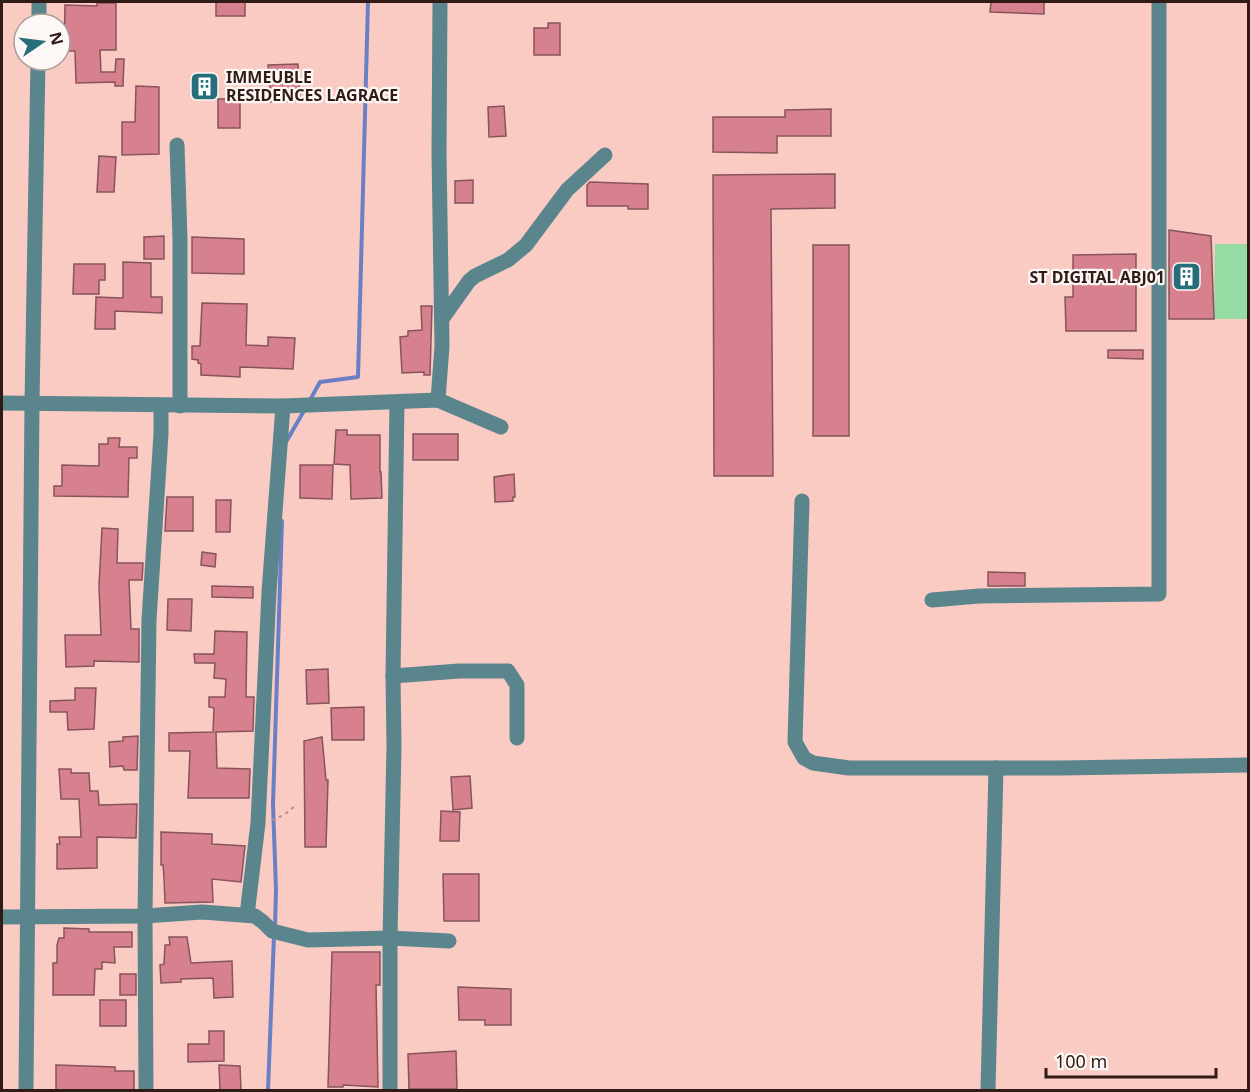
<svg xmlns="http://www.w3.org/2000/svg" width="1250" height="1092" font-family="'Noto Sans',sans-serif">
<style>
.green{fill:#96dba4}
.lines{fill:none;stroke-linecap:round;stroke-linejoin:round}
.stream{stroke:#6a7fc4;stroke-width:4}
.building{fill:#d7808e;stroke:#87545c;stroke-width:1.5}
.path{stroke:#b18b85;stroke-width:2;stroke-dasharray:3 4.5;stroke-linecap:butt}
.minor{stroke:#5a858d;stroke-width:15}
.labels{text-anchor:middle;stroke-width:4.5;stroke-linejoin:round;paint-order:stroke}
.poi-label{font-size:16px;font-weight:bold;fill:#301b17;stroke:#fdf7f6;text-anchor:start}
</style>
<rect width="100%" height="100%" fill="#facbc3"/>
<path class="green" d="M1215 244H1248V319H1214Z"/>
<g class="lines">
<g class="stream">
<path d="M310 400 320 382 358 377 368 2"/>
<path d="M286 442 305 409"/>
<path d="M275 927 276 890 273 804 282 521"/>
<path d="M268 1090 274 935"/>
</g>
</g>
<g class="building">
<rect x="216" y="2" width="29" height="14"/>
<path d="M991 2H1044V14L990 12Z"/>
<path d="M97 3H116V50H100L101 72H115L116 59H124L123 86H115V82L76 83 75 51H64L65 5 97 6Z"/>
<path d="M548 23H560V55H534V28H548Z"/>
<path d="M298 64 300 101 271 102 268 65Z"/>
<path d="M216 79V92L194 93V80Z"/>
<path d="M136 86 159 87V154L122 155V122H135Z"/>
<rect x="218" y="99" width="22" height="29"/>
<path d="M504 106 506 136 489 137 488 107Z"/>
<path d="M831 109V136H777V153L713 152V117H785V110Z"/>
<path d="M99 156 116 157 114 192H97Z"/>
<path d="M835 174V208L771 209 773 476H714L713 175Z"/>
<path d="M473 180V203H455V181Z"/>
<path d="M590 182 648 184V209H628V206H587V185Z"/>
<path d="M1169 230 1211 236 1214 319H1169Z"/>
<path d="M164 236V259H144V237Z"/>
<path d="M192 237 244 239V274L192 273Z"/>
<rect x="813" y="245" width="36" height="191"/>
<path d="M1136 254V331H1066L1065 297H1073V255Z"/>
<path d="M123 262 151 263V297H162V313L115 311V329H95L96 297 123 298Z"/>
<path d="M74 264H105V280H99V294H73Z"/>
<path d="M202 303 247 304 246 345 268 346V337L295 338 293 369 240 367V377L201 375V364L198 363V360L192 359V346H200Z"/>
<path d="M421 306H432L430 375H424V372L402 373 400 337 408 336V331L422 330Z"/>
<path d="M1108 350H1143V359L1108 358Z"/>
<path d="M336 430H347V435H380V472H381L382 498 351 499 350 465 334 464Z"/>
<rect x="413" y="434" width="45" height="26"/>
<path d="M108 438H120L119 447H137V458H129L128 497 54 496V486H62V465L99 466V444H108Z"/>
<path d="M300 465H333L332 499 300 498Z"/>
<path d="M514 474 515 497H513V501L495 502 494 477Z"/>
<path d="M167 497H193V531H165Z"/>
<path d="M216 500H231L230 532H216Z"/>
<path d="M102 528 118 529 117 563H143L142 580H129L131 629H139V662L94 661V666L66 667 65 635H101L99 586Z"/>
<path d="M202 552 216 554 215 567 201 565Z"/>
<path d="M988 572 1025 573V586H988Z"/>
<path d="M212 586 253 587V598L212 597Z"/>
<path d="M168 599H192L191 631 167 630Z"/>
<path d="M215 631 247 632 246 697H254L253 731 216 732 217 768 250 769 249 798H188L190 751H169V733L213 732 214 708 209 707V697H225L226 679 214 678 215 663H195L194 654H214Z"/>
<path d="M328 669 329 703 307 704 306 670Z"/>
<path d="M75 688H96L94 729 68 730 67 712H50V701L75 700Z"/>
<path d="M364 707V740H332L331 708Z"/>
<path d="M138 736 137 770H124L123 766 110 767 109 742 123 741V737Z"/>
<path d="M322 737 326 780H328L326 847H305L304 741Z"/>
<path d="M59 769H71V773H89L90 791H98L99 805 137 804 136 838 97 837V868L57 869V844H60L59 837H81L79 799H61Z"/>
<path d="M470 776 472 808 453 810 451 777Z"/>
<path d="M441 811 460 812 459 841H440Z"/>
<path d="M161 832 212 834V844L245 846 241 882 212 879 213 902 165 903 164 877 163 865H161Z"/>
<path d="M443 874H479V921H444Z"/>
<path d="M64 928 89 929V932H132V947H114L115 963 102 962V969H95L94 995H53V963H57V945L59 938H64Z"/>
<path d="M169 937H187L191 963 232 961 233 997 214 998 213 978 181 979V982L161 983 160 965 164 964 165 945H170Z"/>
<path d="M332 952H380V985H376L378 1087 343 1085V1087H328Z"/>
<rect x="120" y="974" width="16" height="21"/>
<path d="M458 987 511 989V1025H485V1020H459Z"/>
<rect x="100" y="1000" width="26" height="26"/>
<path d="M209 1031H224V1061L188 1062V1044H209Z"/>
<path d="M456 1051 457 1089H409L408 1054Z"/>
<path d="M56 1065 115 1067V1071H134V1090H56Z"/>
<path d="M219 1065 240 1066 241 1090H220Z"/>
</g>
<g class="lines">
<path class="path" d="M272 820 284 815 295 806"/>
<g class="minor">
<path d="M39 24V2"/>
<path d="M177 145 180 239V406"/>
<path d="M442 319 469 281 475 276 508 260 526 245 567 190 605 155"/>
<path d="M438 400 442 346 439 153 440 2"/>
<path d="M2 403 283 406 438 400 501 427"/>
<path d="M802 501 795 742 804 758 813 763 849 768H1061L1248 765"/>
<path d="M932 600 979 596 1159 594V2"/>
<path d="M393 676 459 671H508L517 685V738"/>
<path d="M247 915 258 823 269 592 283 406"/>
<path d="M2 917 145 916 202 912 255 916 263 922 272 931 308 940 390 938 449 941"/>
<path d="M26 1090 32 403 38 60"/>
<path d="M146 1090 145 916 149 620 161 434V406"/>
<path d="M390 1090V938L394 746 393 676 397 403"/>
<path d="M988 1090 996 768"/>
</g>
</g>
<defs>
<symbol id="building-square" viewBox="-11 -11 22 22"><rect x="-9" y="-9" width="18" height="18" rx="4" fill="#266e7a" stroke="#fdf7f6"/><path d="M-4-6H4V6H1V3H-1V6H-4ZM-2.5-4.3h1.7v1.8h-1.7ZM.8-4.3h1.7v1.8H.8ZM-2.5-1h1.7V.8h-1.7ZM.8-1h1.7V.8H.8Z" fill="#fff"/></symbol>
</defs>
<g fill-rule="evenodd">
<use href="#building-square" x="188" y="70" width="33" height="33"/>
<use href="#building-square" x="1170" y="260" width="33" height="33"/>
</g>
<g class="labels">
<g class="poi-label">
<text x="226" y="83">IMMEUBLE<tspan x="226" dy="18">RESIDENCES LAGRACE</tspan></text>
<text x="1165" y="283" text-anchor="end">ST DIGITAL ABJ01</text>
</g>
</g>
<rect width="1250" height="1092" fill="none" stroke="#301b17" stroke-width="6"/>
<g transform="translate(42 42) rotate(76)"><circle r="28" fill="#fdf7f6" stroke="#ab9f9d" stroke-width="1.5"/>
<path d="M0-4.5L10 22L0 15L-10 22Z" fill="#266e7a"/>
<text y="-9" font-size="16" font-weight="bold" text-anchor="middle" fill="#301b17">N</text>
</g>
<path d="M1046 1068v9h170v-9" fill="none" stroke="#301b17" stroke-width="3"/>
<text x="1055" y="1068" font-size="18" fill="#301b17" stroke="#fdf7f6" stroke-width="4.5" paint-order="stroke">100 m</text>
</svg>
